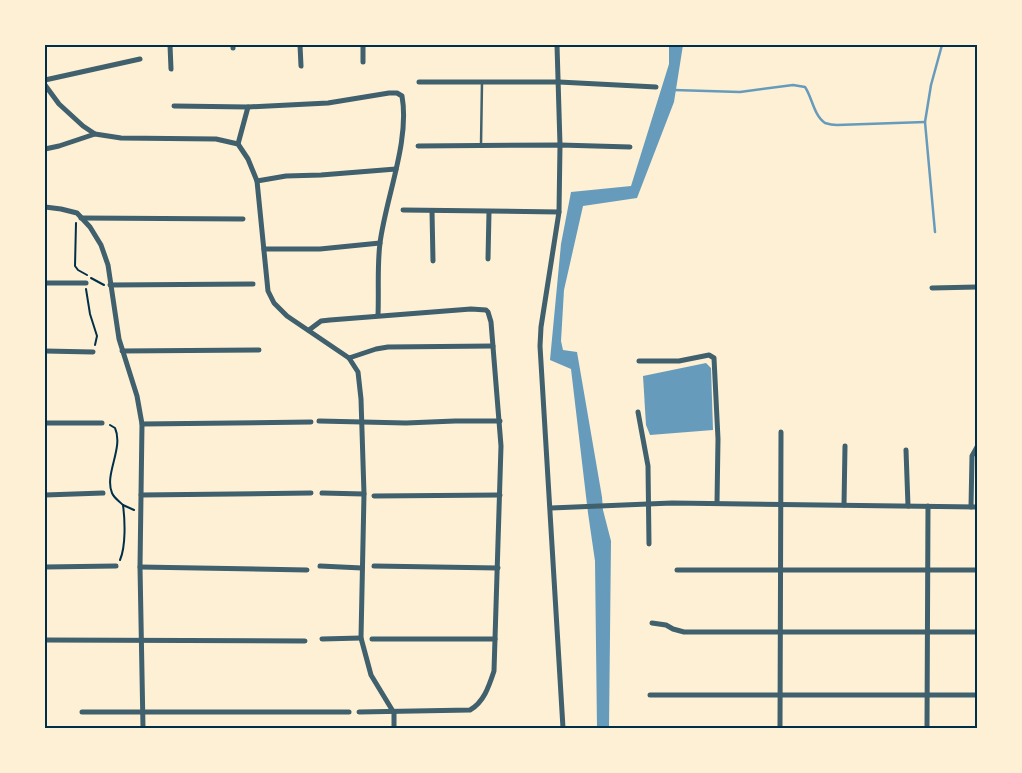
<svg xmlns="http://www.w3.org/2000/svg" width="1022" height="773" font-family="Signika,sans-serif">
<style>
.water{fill:#669bbc}
.lines{fill:none;stroke-linecap:round;stroke-linejoin:round}
.stream{stroke:#669bbc;stroke-width:2.5}
.path{stroke:#003049;stroke-width:2}
.service{stroke:#3f606c;stroke-width:2.5}
.minor{stroke:#3f606c;stroke-width:5}
.neatline{fill:none;stroke:#003049;stroke-width:2}
</style>
<rect width="100%" height="100%" fill="#fdf0d5"/>
<g class="water">
<path d="M669 45H683L674 102 637 198 583 206 564 290 561 341 563 350 577 352 602 497 603 510 611 541 609 728H597L595 561 588 513 571 369 550 360 561 244 571 192 631 186 669 64Z"/>
<path d="M706 363 711 368 713 430 650 435 646 425 643 376Z"/>
</g>
<g class="lines">
<g class="stream">
<path d="M674 90 740 92 793 85 805 87C812 97 814 116 825 123 828 124 834 125 837 125L925 122"/>
<path d="M935 232 925 122 931 85 942 45"/>
</g>
<g class="path">
<path d="M76 223 75 266 78 270 87 275"/>
<path d="M91 278 104 285"/>
<path d="M86 289 90 314 97 336 95 345"/>
<path d="M110 425 115 428C124 448 104 474 112 493 114 498 119 501 123 505 125 520 126 546 120 560"/>
<path d="M123 505 134 510"/>
</g>
<path class="service" d="M481 145 482 82"/>
<g class="minor">
<path d="M170 45 171 69"/>
<path d="M233 45V48"/>
<path d="M300 45 301 66"/>
<path d="M363 45V62"/>
<path d="M557 45 560 145 559 212 541 327 540 346 563 728"/>
<path d="M45 80 140 59"/>
<path d="M419 82H559L656 87"/>
<path d="M45 85 59 104 83 126 95 134 121 138 216 139 238 144 248 159 257 181 268 291 274 303 287 316 349 358 358 372 361 399 364 494 361 638 371 675 394 713V728"/>
<path d="M174 106 248 107 328 103 389 93H397L402 96C410 141 386 197 380 243 377 266 379 292 378 315"/>
<path d="M238 144 248 107"/>
<path d="M418 146 560 145 630 147"/>
<path d="M45 149 59 146 95 134"/>
<path d="M257 181 286 176 321 175 396 169"/>
<path d="M45 207 61 209 77 213 90 227 101 245 108 265 119 339 137 396 142 424 140 567 143 728"/>
<path d="M403 210 559 212"/>
<path d="M432 211 433 261"/>
<path d="M81 218 243 219"/>
<path d="M264 249H320L380 243"/>
<path d="M488 259 489 212"/>
<path d="M45 283H86"/>
<path d="M110 285 253 284"/>
<path d="M932 288 977 287"/>
<path d="M309 330 321 321 330 320 471 309 486 310 488 312 491 322 501 446 494 671C489 686 484 702 470 710L359 712"/>
<path d="M45 351 93 352"/>
<path d="M122 351 259 350"/>
<path d="M349 358 376 349 388 347 493 346"/>
<path d="M639 361H679L709 355 714 358 718 439 717 503"/>
<path d="M638 412 648 466 649 544"/>
<path d="M319 421 406 423 455 421H500"/>
<path d="M45 423H102"/>
<path d="M142 424 311 422"/>
<path d="M906 450 908 506"/>
<path d="M322 493 364 494"/>
<path d="M45 495 103 493"/>
<path d="M141 495 311 493"/>
<path d="M374 496 500 495"/>
<path d="M844 505 845 446"/>
<path d="M971 507 972 456 977 447"/>
<path d="M551 508 672 503 977 507"/>
<path d="M320 566 362 568"/>
<path d="M374 566 498 568"/>
<path d="M45 567 116 566"/>
<path d="M140 567 307 570"/>
<path d="M677 570H977"/>
<path d="M652 623 666 625 673 629 684 632H977"/>
<path d="M322 639 361 638"/>
<path d="M372 639H495"/>
<path d="M45 640 305 641"/>
<path d="M650 695H977"/>
<path d="M82 712H349"/>
<path d="M780 728 781 432"/>
<path d="M927 728 928 506"/>
</g>
</g>
<rect width="1022" height="773" fill="none" stroke="#fdf0d5" stroke-width="92"/>
<rect x="46" y="46" width="930" height="681" class="neatline"/>
</svg>
